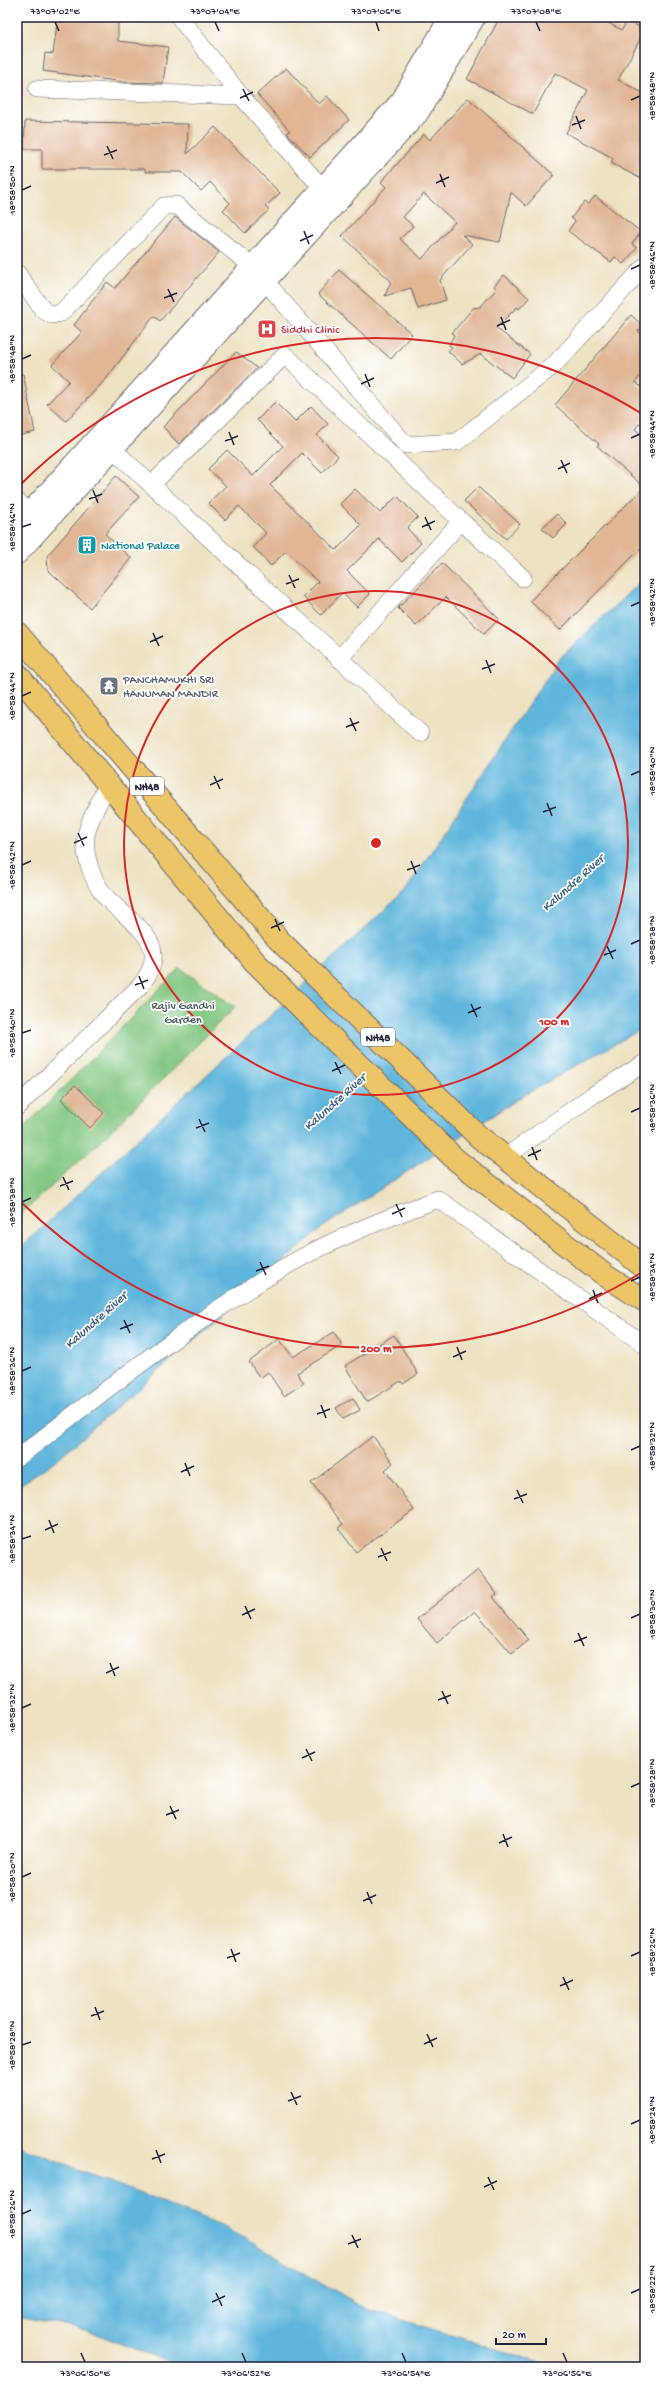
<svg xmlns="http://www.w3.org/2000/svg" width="662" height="2384" font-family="'Gochi Hand',sans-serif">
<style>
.green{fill:#81c681;stroke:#52745e}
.water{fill:#5fb5db;stroke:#406c8b}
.building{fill:#e0b694;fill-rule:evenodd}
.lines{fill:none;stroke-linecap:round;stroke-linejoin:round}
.service-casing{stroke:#69656a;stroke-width:10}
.minor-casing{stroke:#69656a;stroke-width:18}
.tertiary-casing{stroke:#69656a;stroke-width:24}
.trunk-casing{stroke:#69656a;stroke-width:24}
.service{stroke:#fff;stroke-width:9}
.minor{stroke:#fff;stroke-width:17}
.tertiary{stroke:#fff;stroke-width:22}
.trunk{stroke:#edc569;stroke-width:22}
.ticks{fill:none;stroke:#22223b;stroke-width:1.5}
.ring{fill:none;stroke:#d62828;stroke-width:2}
.labels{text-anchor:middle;stroke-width:3.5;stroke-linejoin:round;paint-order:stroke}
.shield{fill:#fff;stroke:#646476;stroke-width:1}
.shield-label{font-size:11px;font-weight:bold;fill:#22223b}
.health-label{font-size:12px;fill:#be3a42;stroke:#fff;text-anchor:start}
.culture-label{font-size:12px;fill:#0d838f;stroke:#fff;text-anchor:start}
.worship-label{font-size:12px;fill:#5b616d;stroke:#fff;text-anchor:start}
.park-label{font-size:12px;fill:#435b54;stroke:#fff}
.water-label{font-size:13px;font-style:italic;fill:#3a5d7b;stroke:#fff}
.centre{fill:#d62828;stroke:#fff;stroke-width:2}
.ring-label{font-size:12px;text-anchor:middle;font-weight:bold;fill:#d62828;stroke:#fff;stroke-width:3.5;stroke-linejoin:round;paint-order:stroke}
.neatline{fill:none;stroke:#22223b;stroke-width:1.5}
.ticks-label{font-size:10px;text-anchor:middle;fill:#22223b}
</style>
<rect width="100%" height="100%" fill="#fff"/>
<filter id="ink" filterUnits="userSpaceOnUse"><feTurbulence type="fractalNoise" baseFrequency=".025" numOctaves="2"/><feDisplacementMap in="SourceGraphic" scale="8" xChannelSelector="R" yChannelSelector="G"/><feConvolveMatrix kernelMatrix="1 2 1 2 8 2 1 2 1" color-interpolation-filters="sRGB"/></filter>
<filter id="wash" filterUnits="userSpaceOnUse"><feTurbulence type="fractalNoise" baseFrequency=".012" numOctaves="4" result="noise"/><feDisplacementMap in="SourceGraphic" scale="16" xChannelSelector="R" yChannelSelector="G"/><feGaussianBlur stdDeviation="0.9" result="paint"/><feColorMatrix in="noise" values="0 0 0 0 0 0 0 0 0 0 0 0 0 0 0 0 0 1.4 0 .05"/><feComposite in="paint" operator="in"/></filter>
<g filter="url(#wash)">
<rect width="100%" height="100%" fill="#ede2c2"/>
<path class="green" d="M180 968 235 1007 101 1141 17 1218V1135Z"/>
<g class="water">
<path d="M645 577V1027L519 1098 323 1227 56 1460 17 1487V1251L406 890 559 659Z"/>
<path d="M17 2145 226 2228 367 2309 555 2367H181L86 2330 17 2317Z"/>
</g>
<g id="blocks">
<g class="building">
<path d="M58 17H118V41L168 47 163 83 124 82 43 71 45 53 53 54Z"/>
<path d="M500 17H507L519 23 522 17H596L622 30 627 20 645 30 618 80 645 94V181L611 163 613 158 566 133 588 90 555 73 533 114 467 79Z"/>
<path d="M286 68 319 104 327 96 349 120 310 157 287 133 290 131 257 94Z"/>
<path d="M468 98 554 175 526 206 511 192 500 242 462 235 472 244 440 280 446 300 418 309 411 288 385 296 391 281 342 236 386 187 381 182 424 134 430 140ZM424 194 455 222 422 259 400 239 413 226 403 217Z"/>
<path d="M25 121 188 124 187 154 215 127 280 193 265 207 269 210 245 233 223 210 230 203 210 182 201 191 182 172H145V169H42V149H24Z"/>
<path d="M595 196 641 232 632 244 637 248 623 264 615 257 611 262 568 231 575 221 571 218 584 202 588 204Z"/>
<path d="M175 217 219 252 160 321 154 316 106 379 66 421 47 404 69 381 52 365 82 332 74 325 107 282 115 288Z"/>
<path d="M339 270 412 334 391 359 318 294Z"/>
<path d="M504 275 529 298 519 309 517 307 496 328 530 354 512 378 481 354 462 364 448 351 452 347 449 345 454 335 452 333 473 308 480 307 497 289 494 286Z"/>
<path d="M631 315 643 326 638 331 645 337V371L635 382 645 390V417L635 429 645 438V544L560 630 530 601 644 487 597 446 599 444 555 405Z"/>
<path d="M236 352 257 368 179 444 163 427Z"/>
<path d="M17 374H23L35 432 17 436Z"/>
<path d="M275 402 295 422 311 406 328 424 317 435 338 456 322 473 302 453 270 485 336 550 361 525 340 504 355 489 380 513 397 496 418 517 407 528 421 543 402 562 379 539 347 571 370 594 357 607 342 593 321 615 303 597 318 582 286 551 271 566 253 547 266 533 239 506 225 520 208 503 226 486 208 469 227 450 253 476 283 446 257 420Z"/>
<path d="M116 476 139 497 105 534 131 558 90 608 48 570 47 556Z"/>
<path d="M478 487 520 524 506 539 464 501Z"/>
<path d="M557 514 567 524 553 538 542 528Z"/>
<path d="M442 563 499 619 484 634 446 597 416 626 398 608Z"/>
<path d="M75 1085 104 1113 90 1128 61 1099Z"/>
<path d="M334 1332 342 1345 297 1373 304 1383 284 1396 268 1372 260 1378 249 1362 279 1339 293 1357Z"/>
<path d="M394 1335 418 1374 403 1384 401 1381 367 1402 345 1366Z"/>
<path d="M353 1398 360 1410 343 1419 336 1408Z"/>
<path d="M373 1436 393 1463 385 1470 414 1510 356 1552 338 1528 343 1524 311 1483Z"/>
<path d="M478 1570 497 1594 493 1597 529 1640 512 1654 475 1611 437 1643 417 1619Z"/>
</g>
</g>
</g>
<g filter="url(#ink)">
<use href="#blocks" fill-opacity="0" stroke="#69656a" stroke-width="1"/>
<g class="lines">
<defs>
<path id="service" d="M17 496 33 510"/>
<g id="minor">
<path d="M179 17 241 96 331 198"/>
<path d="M37 89 241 96"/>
<path d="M17 273 43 310 52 315 61 313 164 206 176 205 253 267 406 445 457 442 555 364 645 266"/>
<path d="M103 440 420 733"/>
<path d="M152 484 285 355 461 521 339 659"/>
<path d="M461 521 523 578"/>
<path d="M17 1107 141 985C175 942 131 925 105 896 93 882 83 854 86 836 88 821 101 799 107 785"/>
<path d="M504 1158 593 1095 645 1063"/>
<path d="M17 1458C105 1391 192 1321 288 1265 335 1238 387 1218 438 1199L645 1345"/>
</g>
<g id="tertiary">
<path d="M17 528 402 101 451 17"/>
<path d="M17 553 418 112 474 17"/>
</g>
<g id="trunk">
<path d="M17 633 278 939 478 1136 645 1268"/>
<path d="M17 674 255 962 455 1159 606 1276 645 1301"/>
</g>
</defs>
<use href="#service" class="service-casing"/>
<use href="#minor" class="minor-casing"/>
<use href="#tertiary" class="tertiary-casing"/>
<use href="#trunk" class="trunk-casing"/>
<use href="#service" class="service"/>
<use href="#minor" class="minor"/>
<use href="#tertiary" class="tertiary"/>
<use href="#trunk" class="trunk"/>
</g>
</g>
<path class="ticks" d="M55 22 59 31M215 22 219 31M376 22 379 31M536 22 540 31M243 89 249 101M240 98 253 92M631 100 640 96M576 116 581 129M572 125 585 120M107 146 113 159M104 155 117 150M440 174 445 187M436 183 449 177M22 190 31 186M304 231 309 244M300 241 313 235M631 269 640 265M168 289 174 302M164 298 177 293M501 317 506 330M497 326 510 320M22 359 31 355M365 374 370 387M361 384 374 378M229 432 234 445M631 438 640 434M225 441 238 436M561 460 567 473M558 469 570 463M93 490 98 503M89 499 102 494M425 517 431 530M22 527 31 524M422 527 435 521M289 575 295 588M286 584 299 579M631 606 640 602M153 633 159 646M150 642 163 636M486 660 491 673M482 669 495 664M22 696 31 692M350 718 356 731M346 727 359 722M631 775 640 771M214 776 220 789M210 785 223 779M547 803 552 816M543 812 556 807M78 833 84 846M74 843 87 837M411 861 416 874M22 865 31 861M407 870 420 865M275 919 280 931M271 928 284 922M631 944 640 940M607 946 613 959M604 955 616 950M139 976 144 989M135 985 148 980M471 1004 477 1017M468 1013 481 1007M22 1033 31 1030M335 1062 341 1074M332 1071 345 1065M631 1112 640 1108M199 1119 205 1132M196 1128 209 1123M532 1147 537 1160M528 1156 541 1150M63 1177 69 1190M60 1186 73 1181M22 1202 31 1198M396 1204 402 1217M392 1214 405 1208M260 1262 266 1275M256 1271 269 1266M631 1281 640 1277M593 1290 598 1303M589 1299 602 1293M124 1320 130 1333M120 1329 133 1324M457 1347 462 1360M453 1357 466 1351M22 1371 31 1367M321 1405 326 1418M317 1414 330 1409M631 1450 640 1446M185 1463 190 1476M181 1472 194 1466M517 1490 523 1503M514 1499 527 1494M49 1520 54 1533M45 1530 58 1524M22 1539 31 1536M381 1548 387 1561M378 1557 391 1552M245 1606 251 1619M242 1615 255 1609M631 1618 640 1614M578 1633 584 1646M574 1642 587 1637M110 1663 115 1676M106 1673 119 1667M442 1691 448 1704M438 1700 451 1695M22 1708 31 1704M306 1749 312 1761M302 1758 315 1752M631 1787 640 1783M170 1806 176 1819M166 1815 179 1810M503 1834 508 1847M499 1843 512 1837M22 1877 31 1873M367 1892 372 1904M363 1901 376 1895M231 1949 236 1962M631 1956 640 1952M227 1958 240 1953M563 1977 569 1990M560 1986 573 1980M95 2007 100 2020M91 2016 104 2011M427 2034 433 2047M424 2044 437 2038M22 2045 31 2042M291 2092 297 2105M288 2101 301 2096M631 2124 640 2120M156 2150 161 2163M152 2159 165 2154M488 2177 494 2190M484 2187 497 2181M22 2214 31 2210M352 2235 358 2248M348 2244 361 2239M216 2293 222 2306M631 2293 640 2289M212 2302 225 2296M81 2353 85 2362M242 2353 246 2362M402 2353 406 2362M563 2353 567 2362"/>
<g class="ring">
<circle cx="376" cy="843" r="252"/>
<path d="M644 1271A505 505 0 0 1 19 1200M19 486A505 505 0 0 1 644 415"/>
</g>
<defs>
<symbol id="hospital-square" viewBox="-11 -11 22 22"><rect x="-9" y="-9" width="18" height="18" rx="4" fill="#e0444e" stroke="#fff"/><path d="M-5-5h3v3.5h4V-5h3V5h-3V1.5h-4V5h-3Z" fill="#fff"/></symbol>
<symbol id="building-square" viewBox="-11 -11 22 22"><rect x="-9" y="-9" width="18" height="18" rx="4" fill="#0f9aa8" stroke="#fff"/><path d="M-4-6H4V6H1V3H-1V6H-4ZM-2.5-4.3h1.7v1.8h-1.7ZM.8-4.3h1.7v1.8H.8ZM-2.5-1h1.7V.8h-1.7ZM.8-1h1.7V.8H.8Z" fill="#fff"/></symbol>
<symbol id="temple-square" viewBox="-11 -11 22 22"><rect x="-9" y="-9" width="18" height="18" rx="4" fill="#6b7280" stroke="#fff"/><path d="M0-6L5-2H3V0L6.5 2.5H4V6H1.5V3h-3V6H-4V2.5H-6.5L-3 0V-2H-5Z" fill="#fff"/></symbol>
</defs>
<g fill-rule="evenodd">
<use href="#hospital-square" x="256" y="318" width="22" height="22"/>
<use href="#building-square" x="76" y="534" width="22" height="22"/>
<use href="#temple-square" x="98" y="675" width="22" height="22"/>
</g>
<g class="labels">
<g class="shield">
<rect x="130" y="777" width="34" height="18" rx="3"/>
<rect x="361" y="1028" width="34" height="18" rx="3"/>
</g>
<g class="shield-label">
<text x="147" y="790">NH48</text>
<text x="378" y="1041">NH48</text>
</g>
<g class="health-label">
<text x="281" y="333">Siddhi Clinic</text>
</g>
<g class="culture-label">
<text x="101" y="549">National Palace</text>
</g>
<g class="worship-label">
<text x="123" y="683">PANCHAMUKHI SRI<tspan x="123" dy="14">HANUMAN MANDIR</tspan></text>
</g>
<g class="park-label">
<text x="183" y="1009">Rajiv Gandhi<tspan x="183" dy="14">Garden</tspan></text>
</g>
<g class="water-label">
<text transform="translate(572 882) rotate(-42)" y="5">Kalundre River</text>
<text transform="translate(334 1101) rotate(-42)" y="5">Kalundre River</text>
<text transform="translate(95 1319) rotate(-42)" y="5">Kalundre River</text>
</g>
</g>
<circle cx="376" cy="843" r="6" class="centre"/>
<g class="ring-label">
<text x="554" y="1025">100 m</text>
<text x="376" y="1352">200 m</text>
</g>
<rect width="662" height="2384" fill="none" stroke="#fff" stroke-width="44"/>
<path d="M496 2338v6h50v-6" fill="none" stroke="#22223b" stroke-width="2"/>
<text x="502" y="2338" font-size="12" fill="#22223b" stroke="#ffffff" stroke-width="3" paint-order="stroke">20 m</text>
<rect x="22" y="22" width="618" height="2340" class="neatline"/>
<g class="ticks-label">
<text x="55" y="14">73°07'02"E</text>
<text x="215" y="14">73°07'04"E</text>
<text x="376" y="14">73°07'06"E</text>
<text x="536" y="14">73°07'08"E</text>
<text transform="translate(651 96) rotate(-90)" y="4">18°58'48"N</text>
<text transform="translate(11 190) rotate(-90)" y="4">18°58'50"N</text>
<text transform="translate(651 265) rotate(-90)" y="4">18°58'46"N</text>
<text transform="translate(11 359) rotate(-90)" y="4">18°58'48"N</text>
<text transform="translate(651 434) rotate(-90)" y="4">18°58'44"N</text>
<text transform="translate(11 527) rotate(-90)" y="4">18°58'46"N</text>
<text transform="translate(651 602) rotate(-90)" y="4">18°58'42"N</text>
<text transform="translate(11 696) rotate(-90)" y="4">18°58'44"N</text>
<text transform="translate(651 771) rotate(-90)" y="4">18°58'40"N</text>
<text transform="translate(11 865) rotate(-90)" y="4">18°58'42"N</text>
<text transform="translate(651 940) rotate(-90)" y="4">18°58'38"N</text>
<text transform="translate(11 1033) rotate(-90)" y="4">18°58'40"N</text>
<text transform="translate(651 1108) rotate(-90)" y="4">18°58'36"N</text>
<text transform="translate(11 1202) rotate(-90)" y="4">18°58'38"N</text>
<text transform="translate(651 1277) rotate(-90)" y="4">18°58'34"N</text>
<text transform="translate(11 1371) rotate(-90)" y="4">18°58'36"N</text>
<text transform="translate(651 1446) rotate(-90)" y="4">18°58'32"N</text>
<text transform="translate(11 1539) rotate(-90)" y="4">18°58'34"N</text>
<text transform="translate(651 1614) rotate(-90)" y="4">18°58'30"N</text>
<text transform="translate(11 1708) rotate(-90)" y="4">18°58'32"N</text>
<text transform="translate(651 1783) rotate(-90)" y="4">18°58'28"N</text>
<text transform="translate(11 1877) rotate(-90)" y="4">18°58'30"N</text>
<text transform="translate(651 1952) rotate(-90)" y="4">18°58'26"N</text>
<text transform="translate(11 2045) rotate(-90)" y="4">18°58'28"N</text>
<text transform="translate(651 2120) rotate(-90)" y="4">18°58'24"N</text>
<text transform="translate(11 2214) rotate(-90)" y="4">18°58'26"N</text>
<text transform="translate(651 2289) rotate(-90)" y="4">18°58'22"N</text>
<text x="85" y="2376">73°06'50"E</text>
<text x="246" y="2376">73°06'52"E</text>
<text x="406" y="2376">73°06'54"E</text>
<text x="567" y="2376">73°06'56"E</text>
</g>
</svg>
